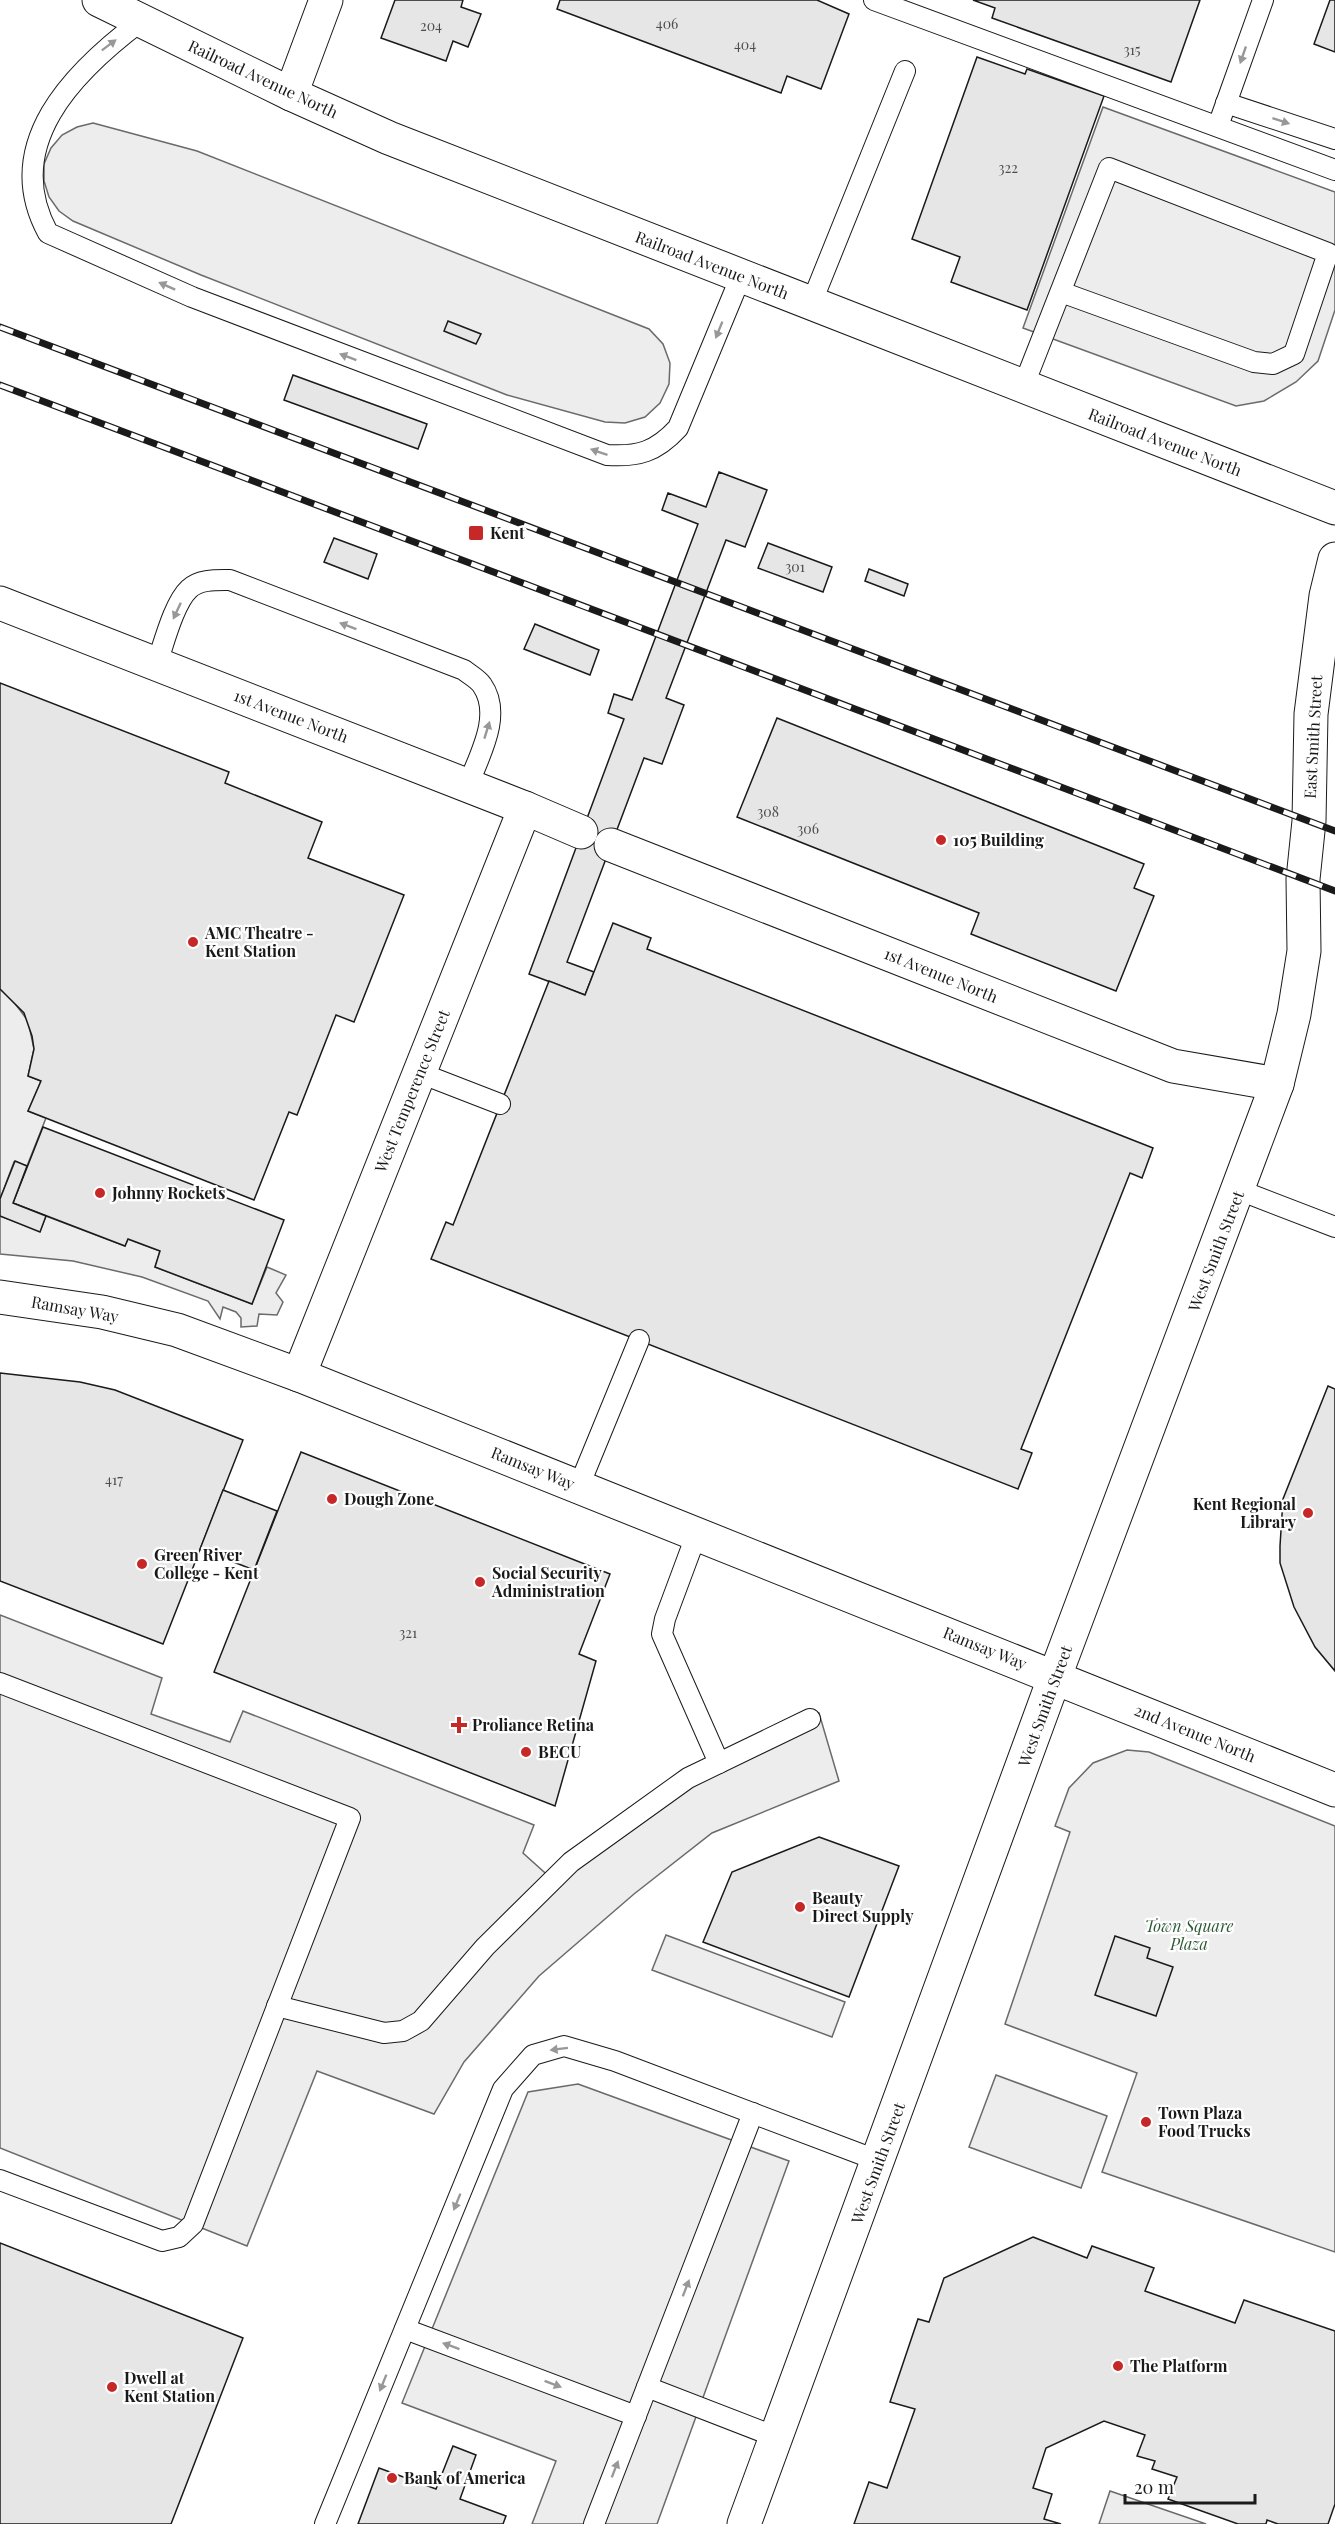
<svg xmlns="http://www.w3.org/2000/svg" width="1335" height="2524" font-family="'Playfair Display',serif">
<style>
.built{fill:#ededed;stroke:#6a6a6a;stroke-width:1.5}
.building{fill:#e6e6e6;stroke:#1a1a1a;stroke-width:1.5}
.lines{fill:none;stroke-linecap:round;stroke-linejoin:round}
.service-casing{stroke:#1a1a1a;stroke-width:22}
.minor-casing{stroke:#1a1a1a;stroke-width:35}
.secondary-casing{stroke:#1a1a1a;stroke-width:35}
.service{stroke:#fff;stroke-width:20}
.minor{stroke:#fff;stroke-width:33}
.secondary{stroke:#fff;stroke-width:33}
.rail-casing{stroke:#1a1a1a;stroke-width:7}
.rail{stroke:#fff;stroke-width:4.5;stroke-dasharray:14;stroke-linecap:butt}
.oneway{fill:#989898}
.poi-dot{fill:#c62828;stroke:#fff;stroke-width:2}
.labels{text-anchor:middle;stroke-width:4.5;stroke-linejoin:round;paint-order:stroke}
.number-label{font-size:14px;fill:#4d4d4d}
.street-label{font-size:16px;fill:#1a1a1a;stroke:#fff}
.poi-label{font-size:16px;font-weight:bold;fill:#1a1a1a;stroke:#fff;text-anchor:start}
.park-label{font-size:16px;font-style:italic;fill:#2b5a34;stroke:#fff}
</style>
<rect width="100%" height="100%" fill="#fff"/>
<g class="built">
<path d="M1103 107 1335 192V310L1318 361 1296 382 1264 401 1236 406 1023 328Z"/>
<path d="M93 123 197 151 649 329 663 344 670 363 669 384 660 403 645 417 625 423 605 422 507 395 201 275 73 221 59 211 49 197 44 181V164L51 148 62 135 77 127Z"/>
<path d="M0 989 11 998 28 1021 34 1049 28 1076 41 1081 28 1111 46 1118 27 1166 14 1162 0 1199Z"/>
<path d="M0 1216 40 1231 46 1216 125 1246 128 1239 160 1251 155 1267 252 1304 267 1267 286 1275 276 1293 283 1302 277 1315 259 1314 257 1326 241 1327V1318L236 1312 223 1307 220 1319 208 1301 142 1277 73 1261 0 1254Z"/>
<path d="M0 1615 162 1678 151 1714 230 1742 243 1711 534 1825 523 1853 553 1880 636 1813 819 1713 839 1781 712 1833 634 1894 539 1976 464 2062 434 2114 317 2071 247 2246 0 2148Z"/>
<path d="M1127 1750 1149 1752 1335 1826V2252L1102 2172 1137 2073 1005 2024 1070 1832 1055 1826 1069 1788 1093 1763Z"/>
<path d="M666 1935 845 2002 832 2037 652 1970Z"/>
<path d="M996 2075 1107 2116 1081 2188 969 2147Z"/>
<path d="M578 2084 789 2161 657 2524H532L556 2461 402 2403 528 2092Z"/>
<path d="M1110 2491 1206 2524H1099Z"/>
</g>
<g class="building">
<path d="M395 0H463L461 7 481 14 468 47 453 41 446 61 381 38Z"/>
<path d="M560 0H817L849 14 821 89 787 76 781 93 557 9Z"/>
<path d="M973 0H1200L1171 82 992 18 995 8Z"/>
<path d="M1330 0H1335V52L1314 44Z"/>
<path d="M977 57 1025 74 1027 69 1104 96 1027 310 951 282 960 257 912 239Z"/>
<path d="M448 321 481 334 476 344 444 331Z"/>
<path d="M293 375 427 424 418 449 284 400Z"/>
<path d="M719 472 767 490 745 547 726 540 666 698 684 705 662 764 644 758 567 962 594 972 585 995 529 974 624 719 608 713 614 694 632 700 698 524 662 510 668 493 706 507Z"/>
<path d="M334 538 377 554 368 579 324 562Z"/>
<path d="M768 543 832 567 823 592 758 568Z"/>
<path d="M869 569 908 584 904 596 865 581Z"/>
<path d="M535 624 599 650 590 675 524 649Z"/>
<path d="M0 683 229 772 225 783 322 822 308 858 404 895 354 1022 336 1015 297 1115 289 1112 254 1200 28 1111 41 1081 28 1076 34 1049 32 1036 24 1013 0 989Z"/>
<path d="M777 718 1144 864 1134 888 1154 896 1116 991 971 934 979 913 737 817Z"/>
<path d="M613 923 651 938 647 949 1153 1148 1142 1178 1130 1173 1021 1449 1032 1453 1018 1489 431 1259 446 1222 453 1225 549 981 585 995Z"/>
<path d="M43 1127 284 1220 252 1304 155 1267 160 1251 128 1239 125 1246 13 1203Z"/>
<path d="M15 1161 27 1166 13 1203 46 1216 40 1232 0 1216V1199Z"/>
<path d="M0 1373 80 1382 115 1390 243 1440 163 1644 0 1581Z"/>
<path d="M1328 1386 1335 1389V1671L1315 1647 1294 1607 1280 1563V1546L1283 1499Z"/>
<path d="M301 1452 610 1574 579 1654 596 1661 555 1806 214 1672Z"/>
<path d="M223 1490 277 1511 254 1570 200 1549Z"/>
<path d="M819 1837 899 1866 849 1997 703 1942 732 1872Z"/>
<path d="M1115 1936 1150 1948 1147 1958 1173 1967 1156 2016 1095 1995Z"/>
<path d="M1033 2237 1087 2258 1092 2246 1154 2268 1145 2291 1235 2323 1244 2300 1335 2331V2504L1328 2524H1278L1267 2520 1266 2524H1238L1168 2499 1177 2477 1152 2469 1155 2461 1137 2456 1145 2435 1104 2421 1046 2448 1033 2488 1052 2494 1044 2519 1061 2524H854L869 2482 887 2488 915 2409 890 2402 918 2319 929 2322 944 2278Z"/>
<path d="M0 2243 243 2338 171 2524H0Z"/>
<path d="M453 2446 476 2455 460 2499 506 2516 503 2524H358L379 2468 436 2489Z"/>
</g>
<g class="lines">
<defs>
<g id="service">
<path d="M874 0 1335 170"/>
<path d="M141 21C73 72 0 145 48 233L192 297 607 455C638 457 656 452 678 428L741 276"/>
<path d="M1226 103 1335 139"/>
<path d="M1218 126 1263 0"/>
<path d="M811 304 905 71"/>
<path d="M1023 387 1109 168 1328 253 1294 354 1273 364 1254 362 1061 292"/>
<path d="M157 663C164 643 174 603 189 589 199 579 217 580 230 580L464 670C470 675 478 679 482 685 503 715 479 756 468 785"/>
<path d="M420 1073 500 1104"/>
<path d="M1239 1190 1335 1227"/>
<path d="M579 1486 639 1340"/>
<path d="M697 1533 665 1619 662 1634 719 1763"/>
<path d="M0 1683 350 1818 193 2224 179 2237 162 2241 0 2180"/>
<path d="M277 2006 384 2033 403 2031 421 2021 485 1947 571 1862 688 1778 810 1719"/>
<path d="M405 2329 636 2416"/>
<path d="M647 2387 776 2437"/>
<path d="M325 2524 503 2089 533 2055 564 2046 615 2061 879 2161"/>
<path d="M594 2524 753 2113"/>
</g>
<g id="minor">
<path d="M99 0 291 94 389 138 1335 508"/>
<path d="M291 94 326 0"/>
<path d="M0 603 525 808 581 832"/>
<path d="M611 845 1173 1066 1277 1084"/>
<path d="M0 1297 102 1312 177 1330 299 1375 1335 1790"/>
<path d="M299 1375 525 808"/>
</g>
<path id="secondary" d="M744 2524 1055 1676 1277 1084 1294 1014 1304 951 1303 879 1309 821 1311 714 1326 596 1335 559"/>
</defs>
<use href="#service" class="service-casing"/>
<use href="#minor" class="minor-casing"/>
<use href="#secondary" class="secondary-casing"/>
<use href="#service" class="service"/>
<use href="#minor" class="minor"/>
<use href="#secondary" class="secondary"/>
<defs>
<g id="rail">
<path d="M0 327 1335 831"/>
<path d="M0 385 1335 891"/>
</g>
</defs>
<use href="#rail" class="rail-casing"/>
<use href="#rail" class="rail"/>
</g>
<defs><path id="oneway-solid" d="M-6-.8H1V-3.2L6.5 0L1 3.2V.8H-6Z" transform="scale(1.5)"/></defs>
<g class="oneway">
<use href="#oneway-solid" transform="translate(109 45) rotate(-37)"/>
<use href="#oneway-solid" transform="translate(1243 55) rotate(109)"/>
<use href="#oneway-solid" transform="translate(1281 121) rotate(18)"/>
<use href="#oneway-solid" transform="translate(167 286) rotate(-156)"/>
<use href="#oneway-solid" transform="translate(719 330) rotate(112)"/>
<use href="#oneway-solid" transform="translate(348 357) rotate(-159)"/>
<use href="#oneway-solid" transform="translate(599 452) rotate(-161)"/>
<use href="#oneway-solid" transform="translate(177 611) rotate(115)"/>
<use href="#oneway-solid" transform="translate(348 626) rotate(-159)"/>
<use href="#oneway-solid" transform="translate(487 730) rotate(-73)"/>
<use href="#oneway-solid" transform="translate(559 2049) rotate(173)"/>
<use href="#oneway-solid" transform="translate(457 2202) rotate(112)"/>
<use href="#oneway-solid" transform="translate(686 2288) rotate(-69)"/>
<use href="#oneway-solid" transform="translate(451 2346) rotate(-160)"/>
<use href="#oneway-solid" transform="translate(383 2383) rotate(112)"/>
<use href="#oneway-solid" transform="translate(553 2384) rotate(21)"/>
<use href="#oneway-solid" transform="translate(615 2469) rotate(-69)"/>
</g>
<g class="poi-dot">
<rect x="468" y="525" width="16" height="16" rx="3"/>
<circle cx="941" cy="840" r="6"/>
<circle cx="193" cy="942" r="6"/>
<circle cx="100" cy="1193" r="6"/>
<circle cx="332" cy="1499" r="6"/>
<circle cx="1308" cy="1513" r="6"/>
<circle cx="142" cy="1564" r="6"/>
<circle cx="480" cy="1582" r="6"/>
<path d="M456 1716h6v6h6v6h-6v6h-6v-6h-6v-6h6z"/>
<circle cx="526" cy="1752" r="6"/>
<circle cx="800" cy="1907" r="6"/>
<circle cx="1146" cy="2122" r="6"/>
<circle cx="1118" cy="2366" r="6"/>
<circle cx="112" cy="2387" r="6"/>
<circle cx="392" cy="2478" r="6"/>
</g>
<g class="labels">
<g class="number-label">
<text x="667" y="29">406</text>
<text x="431" y="31">204</text>
<text x="745" y="50">404</text>
<text x="1132" y="55">315</text>
<text x="1008" y="173">322</text>
<text x="795" y="572">301</text>
<text x="768" y="817">308</text>
<text x="808" y="834">306</text>
<text x="114" y="1485">417</text>
<text x="408" y="1638">321</text>
</g>
<g class="street-label">
<text transform="translate(263 79) rotate(25)" y="6">Railroad Avenue North</text>
<text transform="translate(712 265) rotate(21)" y="6">Railroad Avenue North</text>
<text transform="translate(1165 442) rotate(21)" y="6">Railroad Avenue North</text>
<text transform="translate(291 716) rotate(21)" y="6">1st Avenue North</text>
<text transform="translate(1313 737) rotate(-87)" y="6">East Smith Street</text>
<text transform="translate(941 975) rotate(22)" y="6">1st Avenue North</text>
<text transform="translate(412 1091) rotate(-68)" y="6">West Temperence Street</text>
<text transform="translate(1216 1251) rotate(-69)" y="6">West Smith Street</text>
<text transform="translate(75 1309) rotate(10)" y="6">Ramsay Way</text>
<text transform="translate(533 1468) rotate(22)" y="6">Ramsay Way</text>
<text transform="translate(985 1648) rotate(22)" y="6">Ramsay Way</text>
<text transform="translate(1045 1706) rotate(-70)" y="6">West Smith Street</text>
<text transform="translate(1195 1733) rotate(22)" y="6">2nd Avenue North</text>
<text transform="translate(878 2163) rotate(-70)" y="6">West Smith Street</text>
</g>
<g class="poi-label">
<text x="490" y="539">Kent</text>
<text x="953" y="846">105 Building</text>
<text x="205" y="939">AMC Theatre -<tspan x="205" dy="18">Kent Station</tspan></text>
<text x="112" y="1199">Johnny Rockets</text>
<text x="344" y="1505">Dough Zone</text>
<text x="1296" y="1510" text-anchor="end">Kent Regional<tspan x="1296" dy="18">Library</tspan></text>
<text x="154" y="1561">Green River<tspan x="154" dy="18">College - Kent</tspan></text>
<text x="492" y="1579">Social Security<tspan x="492" dy="18">Administration</tspan></text>
<text x="472" y="1731">Proliance Retina</text>
<text x="538" y="1758">BECU</text>
<text x="812" y="1904">Beauty<tspan x="812" dy="18">Direct Supply</tspan></text>
<text x="1158" y="2119">Town Plaza<tspan x="1158" dy="18">Food Trucks</tspan></text>
<text x="1130" y="2372">The Platform</text>
<text x="124" y="2384">Dwell at<tspan x="124" dy="18">Kent Station</tspan></text>
<text x="404" y="2484">Bank of America</text>
</g>
<g class="park-label">
<text x="1189" y="1932">Town Square<tspan x="1189" dy="18">Plaza</tspan></text>
</g>
</g>
<path d="M1125 2494v9h130v-9" fill="none" stroke="#1a1a1a" stroke-width="3"/>
<text x="1134" y="2494" font-size="18" fill="#1a1a1a" stroke="#ffffff" stroke-width="4.5" paint-order="stroke">20 m</text>
</svg>
